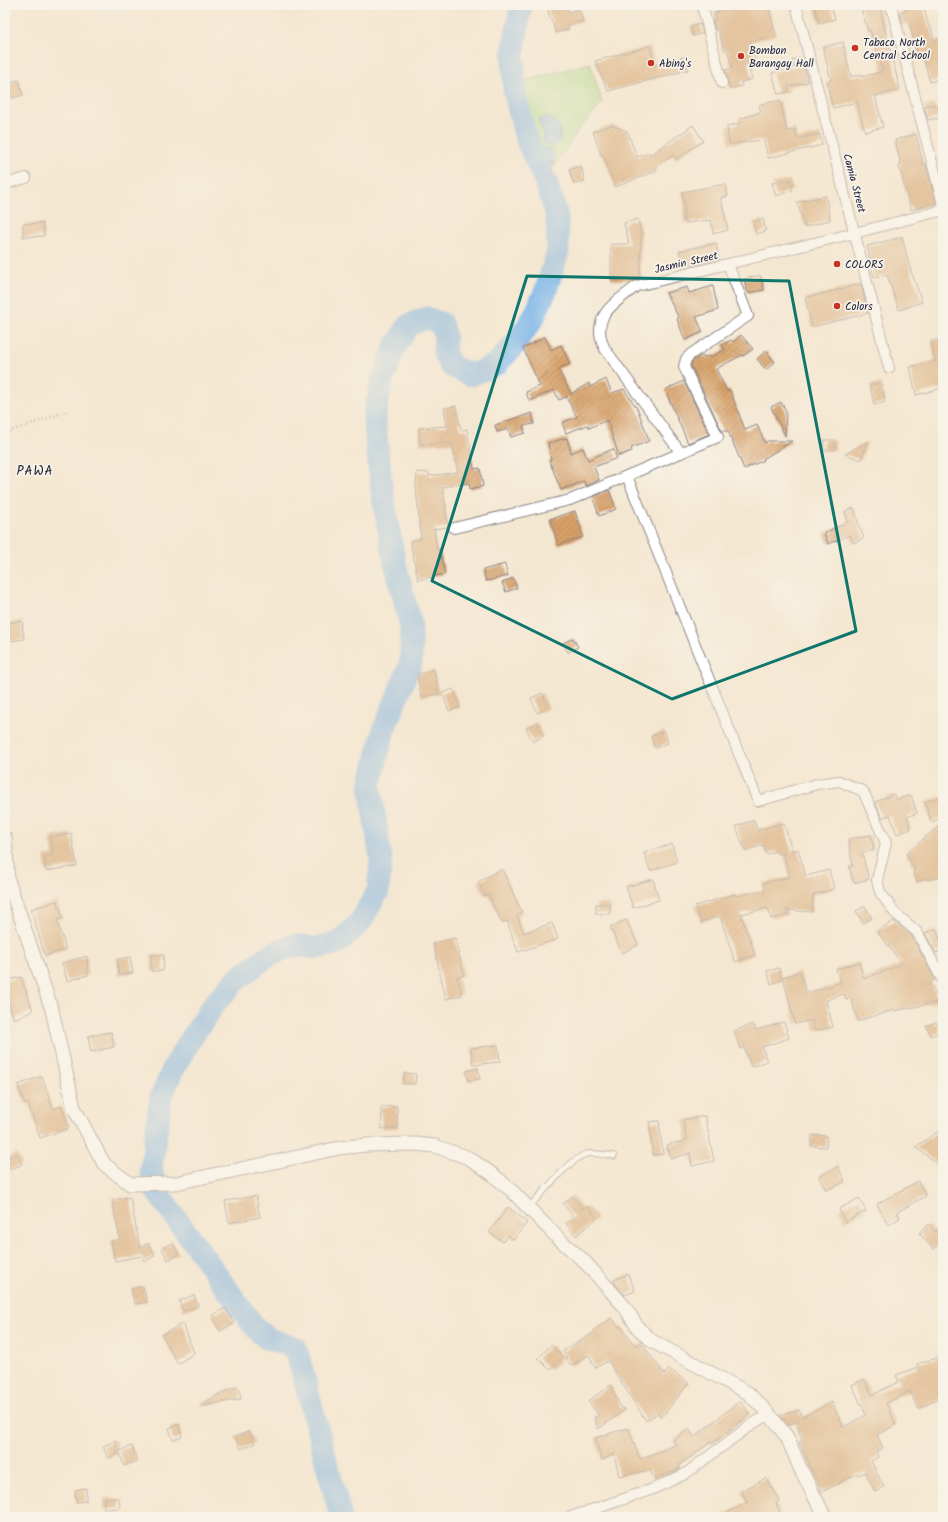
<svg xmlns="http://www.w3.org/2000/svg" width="948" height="1522" font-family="Kalam,sans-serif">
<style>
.green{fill:#a8dc8b;stroke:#657f63}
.water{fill:url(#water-waves);stroke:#4c6a92}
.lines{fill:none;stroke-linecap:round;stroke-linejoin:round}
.river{stroke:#77b2e8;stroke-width:23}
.building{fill:url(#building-hatch)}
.service-casing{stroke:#8b8486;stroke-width:7}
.minor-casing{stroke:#8b8486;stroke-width:12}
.tertiary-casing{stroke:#8b8486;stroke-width:15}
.path{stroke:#8b8486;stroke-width:2.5;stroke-dasharray:1 3;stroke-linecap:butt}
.service{stroke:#fff;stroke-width:5}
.minor{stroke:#fff;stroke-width:10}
.tertiary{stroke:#fff;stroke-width:13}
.marked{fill:none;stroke:#0f766e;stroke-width:3;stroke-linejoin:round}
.poi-dot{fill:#c8321e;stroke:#f7f3e8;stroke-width:1.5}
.labels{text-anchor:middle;stroke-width:3.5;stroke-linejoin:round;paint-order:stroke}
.poi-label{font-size:11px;fill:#22223b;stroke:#f7f3e8;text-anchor:start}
.street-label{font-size:11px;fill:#22223b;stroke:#f7f3e8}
.quarter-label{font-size:13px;letter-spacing:1px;fill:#22223b;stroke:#f7f3e8}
</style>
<defs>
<pattern id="water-waves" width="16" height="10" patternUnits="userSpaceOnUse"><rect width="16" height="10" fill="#77b2e8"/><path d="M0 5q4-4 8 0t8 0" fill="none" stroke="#6190bd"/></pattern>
<pattern id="building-hatch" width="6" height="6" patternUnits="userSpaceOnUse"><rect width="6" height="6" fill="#d8a067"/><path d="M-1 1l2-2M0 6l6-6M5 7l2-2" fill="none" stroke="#af8256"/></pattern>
</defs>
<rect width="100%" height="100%" fill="#f7f3e8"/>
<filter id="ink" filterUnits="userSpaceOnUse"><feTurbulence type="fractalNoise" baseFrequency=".025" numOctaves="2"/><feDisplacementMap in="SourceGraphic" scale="8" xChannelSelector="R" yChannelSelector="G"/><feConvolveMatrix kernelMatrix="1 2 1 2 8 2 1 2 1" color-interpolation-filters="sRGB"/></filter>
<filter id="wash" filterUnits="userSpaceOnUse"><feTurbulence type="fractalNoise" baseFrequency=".012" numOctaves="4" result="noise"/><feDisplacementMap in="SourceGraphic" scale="16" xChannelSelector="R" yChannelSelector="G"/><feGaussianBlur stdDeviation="0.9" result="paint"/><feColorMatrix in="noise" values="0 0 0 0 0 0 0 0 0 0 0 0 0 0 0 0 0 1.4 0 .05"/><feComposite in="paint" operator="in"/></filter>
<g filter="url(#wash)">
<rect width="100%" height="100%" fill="#f4e7d1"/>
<path class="green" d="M590 63 602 103 577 132 552 169 541 160 534 145 518 83Z"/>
<g class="water">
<path d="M548 117C560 122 561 129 560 141L554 146 551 147 544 143 543 131 539 122 540 119Z"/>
<path d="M544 148 550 149 554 151 553 165 544 158 542 151Z"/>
</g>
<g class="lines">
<path class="river" d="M341 1517 296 1348 266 1338 253 1325 157 1192 151 1169 161 1097 174 1067 192 1037 214 1004 236 980 265 958 281 950 296 945 314 948 337 944 359 924 378 891 381 860 370 786 384 729 411 663V626L394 559 382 491 374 418 381 384 395 347 409 325 427 318 441 323 445 337 444 352 451 366 471 375 497 364 514 345 533 319 546 290 558 251 557 216 546 183 526 138 514 90 513 54 521 5"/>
</g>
<g id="blocks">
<g class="building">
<path d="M547 5H566L568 12 579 9 583 21 568 25 569 29 556 33 551 19H550Z"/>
<path d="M717 5H731L732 8 743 5H768L776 35 750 42 755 60 748 62 752 79 741 82 742 86 730 89 725 70 732 68 727 49 724 50 718 29 715 30 713 20 716 19 714 13 719 12Z"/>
<path d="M814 5H831L835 19 819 23Z"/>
<path d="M860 5H879L900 90 875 96 883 127 865 132 857 102 833 108 827 82 831 81 823 47 843 42 851 77 862 74V77L883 71 870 30 868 31Z"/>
<path d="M907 5H923L929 27H931L934 41 943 39V78L930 82 922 54 918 56 909 23 903 24 900 12 908 10Z"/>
<path d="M700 24 703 33 693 36 690 27Z"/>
<path d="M650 46 655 65 684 57 688 70 608 91 595 61Z"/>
<path d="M802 58 808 82 788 87 789 92 778 94 772 73 794 67 792 60Z"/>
<path d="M19 80 23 95 12 98 7 83Z"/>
<path d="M780 100 787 131 795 129 797 139 820 134 822 145 768 158 764 140 729 144 727 126 739 124V119L761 112 759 105Z"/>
<path d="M934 104 935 108 943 106V117L928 120 924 106Z"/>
<path d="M612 125 627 131 637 157 649 153 650 155 693 125 703 141 676 159 673 155 655 168 656 171 615 187 603 155H601L593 131Z"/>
<path d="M916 134 923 164H926L936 203 911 210 899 166 901 165 895 140Z"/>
<path d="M581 166 585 181 574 184 569 170Z"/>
<path d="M790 180 793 190 776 196 772 183Z"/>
<path d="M726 184 728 196 721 198 728 230 713 234 711 220 684 223 683 212 685 211 682 192Z"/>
<path d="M826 196 830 220 805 227 797 202Z"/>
<path d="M638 219 641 233 640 278 634 280H611V244H629L624 223Z"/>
<path d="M763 219 766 231 756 234 753 222Z"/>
<path d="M43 223 44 236 23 237V224Z"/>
<path d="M902 237 910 268 922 302 899 310 887 275 874 278 867 246Z"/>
<path d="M716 243 719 259 682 268 679 251Z"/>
<path d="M760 275 764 290 748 293 744 279Z"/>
<path d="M861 284 868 313 812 327 805 298Z"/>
<path d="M713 286 718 310 696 317 703 332 685 340 677 319 679 318 666 293 687 287 689 293Z"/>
<path d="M741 335 753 349 743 356 742 355 716 369 727 391 730 390 745 430 757 425 765 443 768 441H792L763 459 764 460 744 469 728 431H722L691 366 692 362 700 356 712 357 725 349 722 345 731 340 733 342Z"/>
<path d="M545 337 551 350 561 345 570 364 558 369 571 394 589 383 590 387 606 379 612 393 624 389 638 410 649 441 631 448 632 451 619 456 607 420 589 428 588 425 566 433 562 423 577 417 566 397 568 396 559 400 554 390 529 401 526 392 540 386 523 348Z"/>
<path d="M943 339V388L916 395 910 367 935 361 931 341Z"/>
<path d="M766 351 775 362 766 370 757 359Z"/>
<path d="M684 381 709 434 688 443 665 390Z"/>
<path d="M881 383 885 402 874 405 870 385Z"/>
<path d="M781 402 786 411 785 436 771 407Z"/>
<path d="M456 406 461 430 467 429 474 469 480 468 483 486 470 489 469 483 443 487 448 527 434 529 437 550H440L445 574 418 580 410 541 421 539 416 488 417 472 429 473V476L458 472 452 443 420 445 419 428 447 426 444 408Z"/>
<path d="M532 413 534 424 523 426 525 433 511 437 508 429 497 432 495 425Z"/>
<path d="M567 438 571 453 583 448 588 460 613 449 617 458 594 467 599 480 586 486 584 481 561 490 549 460 551 459 548 443Z"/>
<rect x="824" y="440" width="11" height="10"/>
<path d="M868 441 861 460 845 454Z"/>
<path d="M609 490 616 509 599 516 593 497Z"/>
<path d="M854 508 859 526 864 538 853 543 850 535 828 544 824 533 848 522 845 511Z"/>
<path d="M575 511 583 537 558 545 550 519Z"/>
<path d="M505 564 508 576 486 581 483 570Z"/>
<path d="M513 578 517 588 506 592 502 583Z"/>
<path d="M22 621 24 639 5 642V623Z"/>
<path d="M573 638 578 647 568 653 563 643Z"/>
<path d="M434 670 439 694 421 697 417 674Z"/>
<path d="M453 689 460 707 449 711 442 693Z"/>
<path d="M542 693 549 708 537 713 531 698Z"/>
<path d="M537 722 543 736 533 742 526 728Z"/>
<path d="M664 731 668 743 655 748 651 736Z"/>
<path d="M894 794 897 800 911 795 917 813 907 817 911 829 897 834 890 815 882 818 875 802Z"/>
<path d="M943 796V818L931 822 925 802Z"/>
<path d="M754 820 757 830 784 823 792 851 798 849 806 876 829 870 834 889 813 895 812 912 786 910 788 915 771 919 768 908 741 914 755 955 735 962 720 916 701 922 695 906 735 894 736 896 765 890 763 883 790 877 783 853H785L777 854V851L766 854 763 845 745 851 736 826Z"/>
<path d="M943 822V876L927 880 926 878 917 882 913 870 915 869 906 854Z"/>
<path d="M71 833 77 866 46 871 44 857 53 855 50 837Z"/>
<path d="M871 835 874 850 862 853 869 879 854 883 849 867 853 866 848 839Z"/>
<path d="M672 844 677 862 650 871 644 853Z"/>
<path d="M502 869 522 913 517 916 524 933 552 923 558 939 518 952 507 921 502 923 488 894 485 896 478 882Z"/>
<path d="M653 879 659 900 633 908 626 887Z"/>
<path d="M57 901 63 918 57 920 66 949 45 956 31 909Z"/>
<rect x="596" y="904" width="14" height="10"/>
<path d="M865 906 872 918 863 923 856 911Z"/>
<path d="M626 920 638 945 622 953 610 927Z"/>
<path d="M894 921 912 936 935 980 930 982 939 1002 894 1011V1010L858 1021 851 998 846 1000 844 994 826 1000 833 1027 815 1031 812 1020 795 1024 783 977 800 972 806 993 841 983 836 969 859 962 864 979 902 964 877 931Z"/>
<path d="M936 929 943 947V950L936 953 925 933Z"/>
<path d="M455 938 464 975 457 977 462 995 446 999 433 943Z"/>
<path d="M151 955H164L163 971H151Z"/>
<path d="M87 956 88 975 67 981 62 963Z"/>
<path d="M130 957 133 973 119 975 117 959Z"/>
<path d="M779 968 782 980 771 984 767 971Z"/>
<path d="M21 977 33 1011 14 1019 5 993V981Z"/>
<path d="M784 1022 789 1038 762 1047 767 1061 751 1067 744 1047 740 1049 734 1031 753 1024 756 1030Z"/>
<path d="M936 1022 941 1032 931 1036 926 1026Z"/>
<path d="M111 1032 114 1047 91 1052 88 1036Z"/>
<path d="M498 1045 500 1062 473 1065 471 1048Z"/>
<path d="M478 1068 480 1079 468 1081 466 1071Z"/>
<path d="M404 1073 416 1074 415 1084H403Z"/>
<path d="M42 1076 53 1109 62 1106 69 1128 40 1138 28 1103 25 1104 18 1085Z"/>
<path d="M397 1106 398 1128 382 1129 381 1107Z"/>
<path d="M705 1116 714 1161 692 1166 690 1153 671 1159 667 1145 687 1140 683 1120Z"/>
<path d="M659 1121 663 1154 653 1155 649 1122Z"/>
<path d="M943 1128V1167L915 1147Z"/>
<path d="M812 1135 827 1136 826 1147 811 1146Z"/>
<path d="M17 1153 22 1164 10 1170 5 1159Z"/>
<path d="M838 1166 845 1182 826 1190 819 1176Z"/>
<path d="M918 1181 926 1196 897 1212 900 1218 888 1225 877 1204Z"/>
<path d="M256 1196 260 1217 229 1223 225 1201Z"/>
<path d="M572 1196 583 1209 587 1206 597 1218 576 1236 566 1223 574 1217 563 1204Z"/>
<path d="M130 1197 140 1248 148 1243 155 1255 145 1262 141 1256 115 1261 111 1241 120 1239 112 1200Z"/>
<path d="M859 1198 866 1211 845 1222 839 1209Z"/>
<path d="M508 1207 527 1222 514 1240 508 1235 503 1242 489 1232Z"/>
<path d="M929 1224 935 1232 943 1225V1241L933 1249 919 1233Z"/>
<path d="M173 1243 179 1254 168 1260 162 1248Z"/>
<path d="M628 1274 635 1291 625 1295 616 1285 614 1280Z"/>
<path d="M143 1286 147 1302 135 1304 131 1289Z"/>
<path d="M194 1295 198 1306 184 1311 179 1301Z"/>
<path d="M226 1308 234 1323 220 1331 212 1315Z"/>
<path d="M612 1318 619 1327 621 1326 635 1346 641 1343 665 1374 669 1369 689 1383 661 1418 658 1413 646 1421 608 1361 595 1368 589 1355 571 1366 563 1351 595 1332 594 1330Z"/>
<path d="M183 1323 194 1353 178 1364 162 1335Z"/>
<path d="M551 1345 563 1357 550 1370 538 1358Z"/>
<path d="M943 1356V1397L918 1409 910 1391 886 1403 896 1425 877 1435 883 1448 876 1452 878 1457 871 1461 884 1487 875 1492 865 1472 858 1475 857 1474 822 1492 799 1442 802 1440 796 1422 788 1425 780 1415 799 1410 802 1417 832 1402 843 1427 866 1415 852 1385 864 1379 872 1395 899 1382 896 1375 918 1367 917 1364Z"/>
<path d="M611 1385 621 1409 624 1408 625 1410 598 1429 594 1417 599 1416 588 1401Z"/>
<path d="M239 1387 241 1399 202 1406 201 1404 230 1389Z"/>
<path d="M740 1401 750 1414 712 1444 711 1442 679 1465 680 1469 654 1479 650 1470 619 1476 614 1454 602 1460 595 1438 628 1428 640 1459 676 1445 673 1440 689 1429 694 1437Z"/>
<path d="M179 1425 182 1437 173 1440 169 1428Z"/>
<path d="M249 1431 255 1443 241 1449 235 1437Z"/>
<path d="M116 1440 117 1454 108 1458 103 1446Z"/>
<path d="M132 1446 137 1461 124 1466 119 1451Z"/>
<path d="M766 1478 779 1501 776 1503 782 1517H719L747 1502 741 1491Z"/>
<path d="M86 1488V1501L76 1502 75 1490Z"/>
<path d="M104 1498H119L120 1508 104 1509Z"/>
</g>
</g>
</g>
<g filter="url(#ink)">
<use href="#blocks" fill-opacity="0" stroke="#8b8486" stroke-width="1"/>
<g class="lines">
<defs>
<path id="service" d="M529 1207C542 1194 570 1159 586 1154 595 1152 606 1155 614 1156"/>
<g id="minor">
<path d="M702 5 722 83"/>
<path d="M796 5 889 368"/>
<path d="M891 5 943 204"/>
<path d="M5 184 26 178"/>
<path d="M681 453 605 349C589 317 614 303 637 286L855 233 943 210"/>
<path d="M627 476 758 801 817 784 839 781 863 791 886 843 877 880 880 892 895 913 917 932 943 981"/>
<path d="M454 528 570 500 718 437 684 367 686 359 691 354 748 316 728 264"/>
<path d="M571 1517 653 1489 685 1474 751 1425 769 1414"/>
</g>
<path id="tertiary" d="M5 838 8 880 52 1010 74 1108 104 1164 130 1184 176 1183 339 1148 366 1145 415 1144 435 1146 469 1158 492 1174 511 1190 558 1238 584 1261 624 1306 638 1328 652 1341 748 1393 769 1414 787 1437 801 1470 825 1517"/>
</defs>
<use href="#service" class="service-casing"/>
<use href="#minor" class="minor-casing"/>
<use href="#tertiary" class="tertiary-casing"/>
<path class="path" d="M5 433 68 411"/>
<use href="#service" class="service"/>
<use href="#minor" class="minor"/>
<use href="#tertiary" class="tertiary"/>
</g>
</g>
<path d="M0 0H948V1522H0ZM527 276 789 281 856 631 672 699 432 581Z" fill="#f4e7d1" fill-opacity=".55" fill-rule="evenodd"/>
<path class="marked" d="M527 276 789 281 856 631 672 699 432 581Z"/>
<g class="poi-dot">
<circle cx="855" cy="48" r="4"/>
<circle cx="741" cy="56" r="4"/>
<circle cx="651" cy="63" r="4"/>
<circle cx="837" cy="264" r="4"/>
<circle cx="837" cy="306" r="4"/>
</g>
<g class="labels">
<g class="poi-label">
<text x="863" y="46">Tabaco North<tspan x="863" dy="13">Central School</tspan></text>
<text x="749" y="54">Bombon<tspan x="749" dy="13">Barangay Hall</tspan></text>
<text x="659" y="67">Abing's</text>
<text x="845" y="268">COLORS</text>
<text x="845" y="310">Colors</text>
</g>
<g class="street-label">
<text transform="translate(855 183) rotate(75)" y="4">Camia Street</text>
<text transform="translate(686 262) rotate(-13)" y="4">Jasmin Street</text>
</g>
<g class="quarter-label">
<text x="35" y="475">PAWA</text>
</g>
</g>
<rect width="948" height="1522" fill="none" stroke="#f7f3e8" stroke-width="20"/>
</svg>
